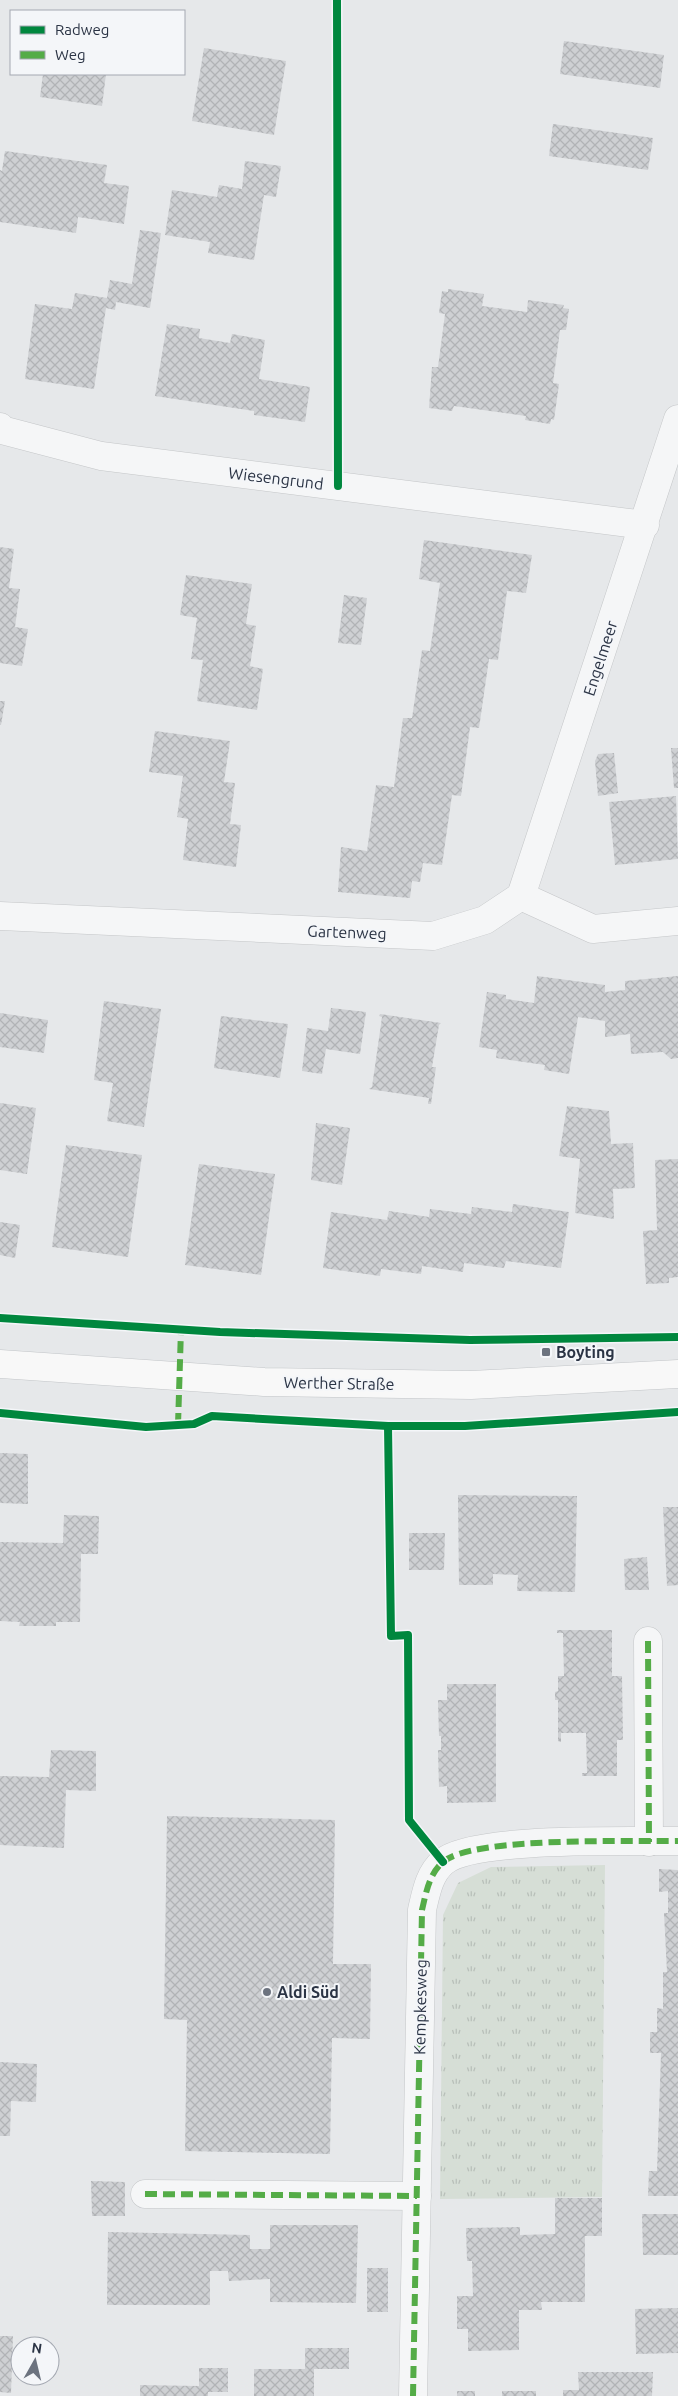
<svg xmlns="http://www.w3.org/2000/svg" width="678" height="2396" font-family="Ubuntu,sans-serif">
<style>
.grass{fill:url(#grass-tufts)}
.building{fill:url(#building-cross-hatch)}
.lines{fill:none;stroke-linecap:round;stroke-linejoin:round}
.minor-casing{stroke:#c4c6c8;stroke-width:29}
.major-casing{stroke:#c2c5c8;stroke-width:29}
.minor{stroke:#f5f6f7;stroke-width:28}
.major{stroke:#f8f8f8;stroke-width:28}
.quiet{stroke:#54ac47;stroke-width:6;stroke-dasharray:12 6;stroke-linecap:butt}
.cycleway-casing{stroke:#f4f6f9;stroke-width:11}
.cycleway{stroke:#00873e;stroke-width:8}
.poi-dot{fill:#6c737f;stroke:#f4f6f9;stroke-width:2}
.labels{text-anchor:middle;stroke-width:4;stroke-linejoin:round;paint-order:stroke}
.street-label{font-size:16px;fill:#2b3445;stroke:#f4f6f9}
.poi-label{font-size:16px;font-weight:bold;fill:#2b3445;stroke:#f4f6f9;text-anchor:start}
</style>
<defs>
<pattern id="grass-tufts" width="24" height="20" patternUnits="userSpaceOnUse" patternTransform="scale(1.25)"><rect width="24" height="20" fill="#d6ded6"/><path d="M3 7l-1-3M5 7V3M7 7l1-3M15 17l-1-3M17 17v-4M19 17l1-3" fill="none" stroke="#b8bfb9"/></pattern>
<pattern id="building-cross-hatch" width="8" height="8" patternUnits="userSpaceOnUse" patternTransform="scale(1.25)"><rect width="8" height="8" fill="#ced0d3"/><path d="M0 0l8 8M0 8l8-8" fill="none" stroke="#b1b3b6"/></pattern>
</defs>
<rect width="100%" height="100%" fill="#e6e8ea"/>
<path class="grass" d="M605 1865 602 2197 440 2199 443 1915 458 1883 491 1867Z"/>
<g class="building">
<path d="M564 41 664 55 660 88 560 74Z"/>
<path d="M204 48 286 61 274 135 192 121Z"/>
<path d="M43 74H106L102 106 40 97Z"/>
<path d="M553 124 653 138 648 170 549 156Z"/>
<path d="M5 151 107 165 104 183 129 186 124 224 78 217 76 233 0 222V170L2 171Z"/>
<path d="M245 161 281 166 276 197 264 195 254 260 208 253 210 242 165 235 172 190 217 197 219 185 242 189Z"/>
<path d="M140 230 161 233 150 308 116 302 115 310 106 308 94 389 25 379 35 304 72 309 75 293 107 298 110 280 132 284Z"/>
<path d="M448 289 484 294 482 306 527 312 528 300 564 305 563 308 569 309 566 330H560L553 383 559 384 554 420 551 419 550 424 525 420 526 416 454 406 452 411 429 408 432 367H438L445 314 439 313 442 291 448 292Z"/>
<path d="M167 324 200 329 199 338 230 343 232 334 265 340 259 379 310 387 305 422 254 415V411L155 396Z"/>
<path d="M424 540 532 555 526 593 507 591 498 660 489 659 479 728 470 727 461 796 452 795 442 865 423 863 420 882 412 881 410 898 338 892 341 847 367 851 376 785 394 787 403 718H412L422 650 430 651 440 583 419 579Z"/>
<path d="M0 547 14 549 9 588 20 589 15 627 28 629 22 666 0 663Z"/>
<path d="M186 575 252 584 246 624 256 626 250 666 263 669 257 710 197 701 203 660 191 659 197 618 180 615Z"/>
<path d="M344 595 367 598 361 645 338 643Z"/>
<path d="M0 701H5L1 725H0Z"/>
<path d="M155 731 230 741 224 782 235 783 230 824 241 825 236 867 183 860 188 819 177 817 183 776 149 772Z"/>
<path d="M671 748H678V788H674Z"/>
<path d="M614 753 618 793 598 796 595 761 598 754Z"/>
<path d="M676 796 678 859 615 865 609 802Z"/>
<path d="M537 976 605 985V992L625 990V981L678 976V1058L671 1059 663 1052 631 1054 630 1034 605 1037V1021L578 1017 569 1074 544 1070 545 1065 496 1058 497 1050 479 1047 487 992 506 995V999L534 1003Z"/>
<path d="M104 1001 161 1009 144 1127 107 1121 113 1083 94 1080Z"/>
<path d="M331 1008 366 1012 360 1054 326 1049 322 1074 302 1071 307 1028 328 1031Z"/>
<path d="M0 1013 48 1020 44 1053 0 1047Z"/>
<path d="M380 1014 441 1023 439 1025 432 1067H436L431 1104H428L429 1098 369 1089 372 1087 382 1017 379 1016Z"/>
<path d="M221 1016 288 1024 280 1078 214 1068Z"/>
<path d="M0 1103 36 1108 27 1174 0 1170Z"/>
<path d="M567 1106 609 1111 611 1144 633 1143 635 1188 613 1189 614 1219 575 1213 580 1159 559 1156Z"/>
<path d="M316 1123 350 1128 342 1185 311 1180Z"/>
<path d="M66 1145 142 1155 128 1257 52 1247Z"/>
<path d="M678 1159V1277L669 1278V1283L646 1284 643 1231 657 1230 655 1160Z"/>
<path d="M199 1164 275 1174 261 1275 185 1265Z"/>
<path d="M513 1204 569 1212 561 1268 506 1261 504 1268 464 1263 463 1272 422 1266 421 1274 381 1269 380 1276 323 1268 331 1212 387 1220 389 1211 429 1217 430 1209 471 1214 472 1207 512 1212Z"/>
<path d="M0 1222 20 1225 15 1258 0 1255Z"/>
<path d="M0 1453 28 1454V1504L0 1503Z"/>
<path d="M458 1495 577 1496 575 1592 517 1591 518 1575 493 1574V1585H459Z"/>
<path d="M663 1507H678V1585L667 1586Z"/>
<path d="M64 1515 99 1516 98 1554H81L80 1622H56V1626H19L20 1622 0 1621V1542L63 1543Z"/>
<path d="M409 1533H445L444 1570H409Z"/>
<path d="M647 1557 649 1590H625L624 1559Z"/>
<path d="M557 1630H612V1676H622L623 1740H617V1776H582V1773H587L586 1733H561V1742L558 1741V1700H555V1692L558 1691V1676H564L563 1633H557Z"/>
<path d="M447 1684H496V1802L447 1803V1786L439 1787 438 1750H441V1736H439L438 1700H447Z"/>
<path d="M51 1750 96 1751V1791L66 1790 64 1848 0 1845V1776L49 1777Z"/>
<path d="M167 1816 335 1820 333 1964H371L370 2039 332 2038 330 2154 185 2151 187 2020 164 2019Z"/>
<path d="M659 1869 678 1870V2196H648L649 2171H657L661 2053H650V2032H657V2008L663 2009V1972H667L664 1913H668V1891L659 1892Z"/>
<path d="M0 2062 37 2064 36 2102 11 2101 10 2136H0Z"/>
<path d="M91 2181 125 2182V2216H92Z"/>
<path d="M555 2198H602V2236H585V2302H541L542 2310H519V2350L468 2351V2329H457V2296H473L472 2261H467L466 2228 520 2227V2235L555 2234Z"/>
<path d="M642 2214H678V2255H643Z"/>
<path d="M270 2225H358L356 2303 270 2302V2279L229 2281 228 2271H210V2305H107L108 2232 250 2235V2249H270Z"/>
<rect x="367" y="2268" width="21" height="44"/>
<path d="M678 2308V2353L636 2354 635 2309Z"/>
<path d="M0 2336H13L11 2393 0 2392Z"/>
<path d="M305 2348H349V2369H314V2396H254V2369H305Z"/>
<path d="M199 2368H228V2392H208V2396H140V2385L199 2386Z"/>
<path d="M578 2372H653L652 2396H563V2390H579Z"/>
<rect x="457" y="2391" width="18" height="5"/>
<rect x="502" y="2391" width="34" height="5"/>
</g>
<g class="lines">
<defs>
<g id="minor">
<path d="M0 427 2 430 101 456 645 525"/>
<path d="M521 896 678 419"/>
<path d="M521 896 593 929 678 921"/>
<path d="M0 916 433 936 485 920 521 896"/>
<path d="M648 1641 649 1842"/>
<path d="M145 2194 417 2196"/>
<path d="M413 2396 422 1910C426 1893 429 1874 443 1862 473 1836 632 1842 678 1841"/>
</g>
<path id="major" d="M0 1364 264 1382 471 1385 678 1374"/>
</defs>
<use href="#minor" class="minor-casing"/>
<use href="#major" class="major-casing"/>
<use href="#minor" class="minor"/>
<use href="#major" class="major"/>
<g class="quiet">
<path d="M178 1425 181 1329"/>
<path d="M648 1641 649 1842"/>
<path d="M145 2194 417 2196"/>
<path d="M413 2396 422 1910C426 1893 429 1874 443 1862 473 1836 632 1842 678 1841"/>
</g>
<defs>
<g id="cycleway">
<path d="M337 0 338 486"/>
<path d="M0 1318 220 1332 470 1340 678 1337"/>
<path d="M0 1413 146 1427 194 1424 212 1416 388 1426H465L678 1412"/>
<path d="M388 1426 391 1636 408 1635 409 1820 443 1862"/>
</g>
</defs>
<use href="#cycleway" class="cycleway-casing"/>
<use href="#cycleway" class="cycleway"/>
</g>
<g class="poi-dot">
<rect x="541" y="1347" width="10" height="10" rx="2.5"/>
<circle cx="267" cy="1992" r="5"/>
</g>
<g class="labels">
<g class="street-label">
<text transform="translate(276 478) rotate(7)" y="6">Wiesengrund</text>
<text transform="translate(600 658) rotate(-72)" y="6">Engelmeer</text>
<text transform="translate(347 932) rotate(2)" y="6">Gartenweg</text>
<text transform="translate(339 1383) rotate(1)" y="6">Werther Straße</text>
<text transform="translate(420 2007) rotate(-89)" y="6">Kempkesweg</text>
</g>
<g class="poi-label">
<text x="556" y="1358">Boyting</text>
<text x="277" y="1998">Aldi Süd</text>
</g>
</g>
<rect x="10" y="10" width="175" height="65" fill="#f4f6f9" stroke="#a4a8b1"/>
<rect x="20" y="26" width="25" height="8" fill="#00873e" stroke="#a4a8b1"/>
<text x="55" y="35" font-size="15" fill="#2b3445">Radweg</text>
<rect x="20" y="51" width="25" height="8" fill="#54ac47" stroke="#a4a8b1"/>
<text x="55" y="60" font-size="15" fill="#2b3445">Weg</text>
<g transform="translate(35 2361) rotate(8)"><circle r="24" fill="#f4f6f9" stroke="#a4a8b1"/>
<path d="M0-4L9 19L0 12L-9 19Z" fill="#6c737f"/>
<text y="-8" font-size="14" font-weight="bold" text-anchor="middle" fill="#2b3445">N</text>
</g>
</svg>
